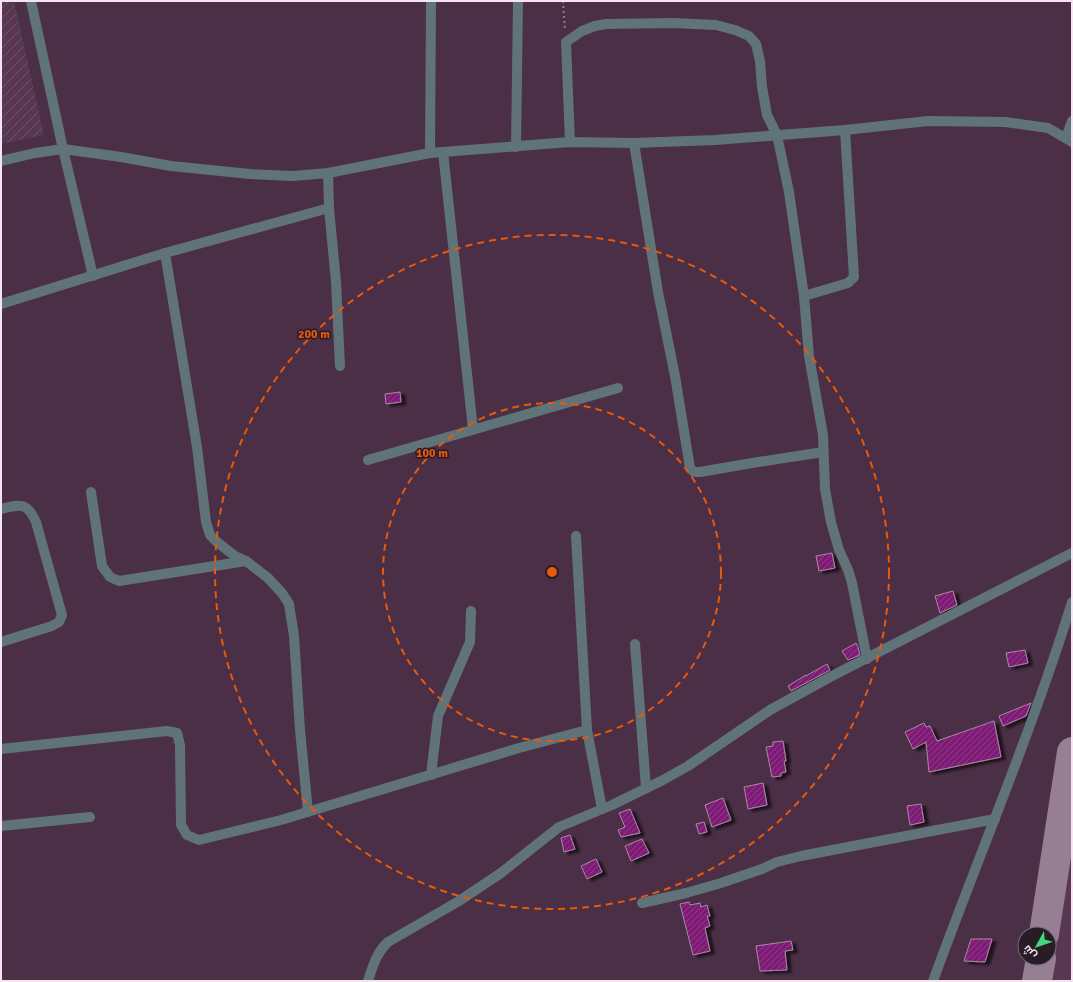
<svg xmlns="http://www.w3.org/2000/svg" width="1073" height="982" font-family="Signika,Cairo,sans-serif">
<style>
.built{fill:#583753}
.industrial{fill:url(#industrial-furrows)}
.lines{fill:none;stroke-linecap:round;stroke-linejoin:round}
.taxiway{stroke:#967f92;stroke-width:30}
.building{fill:url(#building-hatch);stroke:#a989a4;filter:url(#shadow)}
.path{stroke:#90798c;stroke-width:2;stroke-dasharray:2 3;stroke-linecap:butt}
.minor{stroke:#607378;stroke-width:10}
.ring{fill:none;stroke:#e8590c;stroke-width:2;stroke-dasharray:7 5}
.centre{fill:#e8590c;stroke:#281c26;stroke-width:2}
.ring-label{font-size:12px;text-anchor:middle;font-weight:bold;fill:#e8590c;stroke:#281c26;stroke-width:3;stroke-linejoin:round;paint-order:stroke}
</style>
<defs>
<pattern id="industrial-furrows" width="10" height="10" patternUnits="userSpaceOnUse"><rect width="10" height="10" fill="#583753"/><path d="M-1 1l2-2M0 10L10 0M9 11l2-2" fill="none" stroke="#71546c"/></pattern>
<pattern id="building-hatch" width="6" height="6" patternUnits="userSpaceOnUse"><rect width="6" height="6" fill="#7e1c75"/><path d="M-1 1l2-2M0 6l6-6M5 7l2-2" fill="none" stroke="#913d89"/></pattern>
<filter id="shadow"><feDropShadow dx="4.5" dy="2.5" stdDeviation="1" flood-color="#0009"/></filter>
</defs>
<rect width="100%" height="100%" fill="#4a2f46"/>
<path class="built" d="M1072 741V981H1036L1040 958H1049V934H1043Z"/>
<path class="industrial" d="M1 1H14L44 135 1 144Z"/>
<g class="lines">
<g class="taxiway">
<path d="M1044 934 1072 752"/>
<path d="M1037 981 1041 958"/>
</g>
</g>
<g class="building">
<path d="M400 392 401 402 386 404 385 394Z"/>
<path d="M832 553 835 568 819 571 816 556Z"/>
<path d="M953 591 957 605 940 613 935 596Z"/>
<path d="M856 643 858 647 860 655 848 660 842 651Z"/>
<path d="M1025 650 1028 663 1009 667 1006 653Z"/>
<path d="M827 664 830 670 791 691 788 686 806 675V676Z"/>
<path d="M1031 703 1026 716 1003 726 999 716Z"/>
<path d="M994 721 1001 757 929 772 926 742 913 749 905 732 924 723 926 727 930 726 937 741Z"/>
<path d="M783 741 786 761H784L786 772 781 773V776L772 777 766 747 773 746V742Z"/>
<path d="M763 783 767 805 748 809 744 787Z"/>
<path d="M723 798 731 820 712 827 705 805Z"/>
<path d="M921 804 924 822 910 825 907 806Z"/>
<path d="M630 809 640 833 621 837 618 830 625 827 619 813Z"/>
<path d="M704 822 707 832 699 834 696 824Z"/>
<path d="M570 835 575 849 564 852 561 838Z"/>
<path d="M642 839 649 853 631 861 625 846Z"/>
<path d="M596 859 602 872 587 879 581 866Z"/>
<path d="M689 902 690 905 700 903 701 907 707 905 710 916H707L710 926 705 928 710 951 693 955 680 904Z"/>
<path d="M971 939H992L985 962 964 961Z"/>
<path d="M791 941 793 950 785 951 787 970 760 971 756 946Z"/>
</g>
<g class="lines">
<path class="path" d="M563 1 565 30"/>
<g class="minor">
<path d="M31 1 63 149 93 276"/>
<path d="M1066 138 1072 121"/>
<path d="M570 142 566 42 582 31 595 26 606 24 673 23 716 25 735 30 749 36 756 44 760 61 762 87 767 115 777 135 789 192 804 296 809 356 823 435 825 489 831 522 839 550 848 570 852 583 867 659"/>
<path d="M634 143 658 292 675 376 690 468 694 472H700L752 463 823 452"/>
<path d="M516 147 518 1"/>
<path d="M443 152 473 429"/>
<path d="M430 153 431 1"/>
<path d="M1 161 35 153 63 149 121 157 171 166 250 174 293 176 328 173 430 153 570 142 634 143 715 140 845 130 928 121 1005 122 1048 128 1072 142"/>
<path d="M329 208 336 282 340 366"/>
<path d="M165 253 197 447 206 522 210 535 217 542 235 556 246 561 268 578 282 593 289 604 294 636 300 730 308 812"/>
<path d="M804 296 848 283 854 277 845 130"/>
<path d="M1 304 165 253 329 208 328 173"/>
<path d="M368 460 618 388"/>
<path d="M91 492 102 566 110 577 119 581 246 561"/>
<path d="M1 509C21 504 27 502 36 522L62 615 59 622 52 626 1 642"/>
<path d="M576 536 587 730"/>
<path d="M635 644 646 788"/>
<path d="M1 749 167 731 177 733 180 745 181 825 187 835 199 840 281 820 519 748 587 730 602 809"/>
<path d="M431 775 438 716 470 642 471 611"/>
<path d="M1 826 90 817"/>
<path d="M642 903 686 893 721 883 762 869 777 862 801 856 995 819"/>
<path d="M368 981C373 966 376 953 388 942L459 901 501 873 559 827 612 805 663 780 688 766 770 710 830 677 1072 553"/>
<path d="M933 981C979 855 1032 731 1072 602"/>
</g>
</g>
<g class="ring">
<circle cx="552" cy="572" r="169"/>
<circle cx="552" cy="572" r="337"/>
</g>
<circle cx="552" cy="572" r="6" class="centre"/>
<g class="ring-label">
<text x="314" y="338">200 m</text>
<text x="432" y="457">100 m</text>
</g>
<rect width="1073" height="982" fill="none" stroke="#f5e4f2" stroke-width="4"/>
<g transform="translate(1037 946) rotate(230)"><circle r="19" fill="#281c26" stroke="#7a6c78"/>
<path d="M0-3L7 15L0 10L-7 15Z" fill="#43d77b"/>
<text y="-6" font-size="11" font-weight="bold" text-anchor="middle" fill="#f5e4f2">ش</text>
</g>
</svg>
